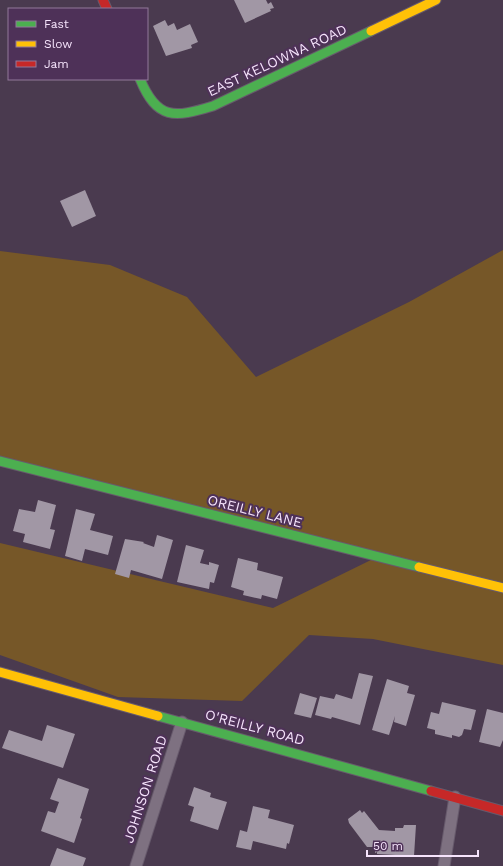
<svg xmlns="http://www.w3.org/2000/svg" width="503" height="866" font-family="'Work Sans',sans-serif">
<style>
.green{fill:#765728}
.building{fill:#a197a5}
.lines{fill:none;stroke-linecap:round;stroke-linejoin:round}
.street-casing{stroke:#675a6c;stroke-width:13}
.fast-casing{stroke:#675a6c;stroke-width:11}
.slow-casing{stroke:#675a6c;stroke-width:11}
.jam-casing{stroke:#675a6c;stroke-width:11}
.street{stroke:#7e7181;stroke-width:11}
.fast{stroke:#4caf50;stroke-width:9}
.slow{stroke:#ffc107;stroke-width:9}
.jam{stroke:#c62828;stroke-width:9}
.labels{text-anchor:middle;stroke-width:4;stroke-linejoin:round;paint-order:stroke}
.street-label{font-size:14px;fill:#f6e4fc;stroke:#4e3158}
</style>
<rect width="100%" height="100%" fill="#4a3a4f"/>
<path class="green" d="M503 250V665L373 639 309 635 242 701 118 697 0 655V543L273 608 373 559 0 457V251L110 265 187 297 256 377 409 302Z"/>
<g class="building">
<path d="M234 0H266L268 4 271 2 274 8 270 9 271 11 245 23Z"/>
<path d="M165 20 168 26 174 23 177 30 190 24 198 42 191 45 192 48 166 56 153 26Z"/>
<path d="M85 190 96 216 72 227 60 201Z"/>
<path d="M38 500 56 505 50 529 55 530 50 549 23 542 25 534 13 531 19 509 35 512Z"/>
<path d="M76 509 95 514 90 530 113 536 108 555 85 549 82 561 65 556Z"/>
<path d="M157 535 173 540 162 579 131 570 129 578 115 574 125 539 144 542 143 543 154 547Z"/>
<path d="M186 545 204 550 200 563 209 565V562L219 565 214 583 210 582 209 589 177 582Z"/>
<path d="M238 558 258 563 257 570 283 577 277 599 262 595 261 599 243 595 244 591 231 587Z"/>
<path d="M359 673 373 676 360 725 332 717 331 719 315 715 320 696 334 699 336 694 352 699Z"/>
<path d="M387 679 409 686 407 693 415 695 406 726 394 722 395 716 389 735 372 730Z"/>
<path d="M300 693 317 698 311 718 294 714Z"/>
<path d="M442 702 476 710 471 730 464 729 462 735 459 737 452 735V738L435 734V730L427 728 431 712 439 714Z"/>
<path d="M487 709 503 713V740L500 747 479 742Z"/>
<path d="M47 725 75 734 63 768 2 748 9 730 42 741Z"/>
<path d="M58 778 89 789 80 818 82 819 74 843 41 831 48 811 55 813 59 802 50 799Z"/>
<path d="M194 787 211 793 210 797 227 802 218 830 190 821 194 807 188 805Z"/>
<path d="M253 806 270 810 268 818 294 825 289 844 287 843 286 849 253 841 251 850 236 847 240 830 247 832Z"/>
<path d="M360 810 362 813 364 811 379 830 395 831V828H403L404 825H416L414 856 377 854V852L375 853V847H367L349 823 348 819Z"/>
<path d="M57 848 86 858 83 866H50Z"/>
</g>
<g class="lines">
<defs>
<g id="street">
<path d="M136 866 182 722"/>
<path d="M444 866 455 797"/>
</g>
<g id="fast">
<path d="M140 79C157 120 174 118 213 106L371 31"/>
<path d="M0 461 419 567"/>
<path d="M158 716 431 791"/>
</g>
<g id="slow">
<path d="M371 31 436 0"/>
<path d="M419 567 503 588"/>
<path d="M0 672 158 716"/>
</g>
<g id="jam">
<path d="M103 0 107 9"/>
<path d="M431 791 503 811"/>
</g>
</defs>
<use href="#street" class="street-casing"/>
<use href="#fast" class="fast-casing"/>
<use href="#slow" class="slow-casing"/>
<use href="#jam" class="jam-casing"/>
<use href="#street" class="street"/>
<use href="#fast" class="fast"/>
<use href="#slow" class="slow"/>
<use href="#jam" class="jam"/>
</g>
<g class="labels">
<g class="street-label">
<text transform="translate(277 60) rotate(-25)" y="5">EAST KELOWNA ROAD</text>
<text transform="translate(255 511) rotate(14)" y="5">OREILLY LANE</text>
<text transform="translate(255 727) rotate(15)" y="5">O'REILLY ROAD</text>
<text transform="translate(145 789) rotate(-72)" y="5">JOHNSON ROAD</text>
</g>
</g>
<rect x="8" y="8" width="140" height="72" fill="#4e3158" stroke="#91799a"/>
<rect x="16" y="21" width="20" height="6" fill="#4caf50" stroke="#91799a"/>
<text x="44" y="28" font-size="12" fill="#f6e4fc">Fast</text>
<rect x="16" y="41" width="20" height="6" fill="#ffc107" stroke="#91799a"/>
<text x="44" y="48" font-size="12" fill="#f6e4fc">Slow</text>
<rect x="16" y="61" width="20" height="6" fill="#c62828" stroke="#91799a"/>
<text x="44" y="68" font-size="12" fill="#f6e4fc">Jam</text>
<path d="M367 850v6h111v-6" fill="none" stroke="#f6e4fc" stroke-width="2"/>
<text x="373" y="850" font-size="12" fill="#f6e4fc" stroke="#4e3158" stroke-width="3" paint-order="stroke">50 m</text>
</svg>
